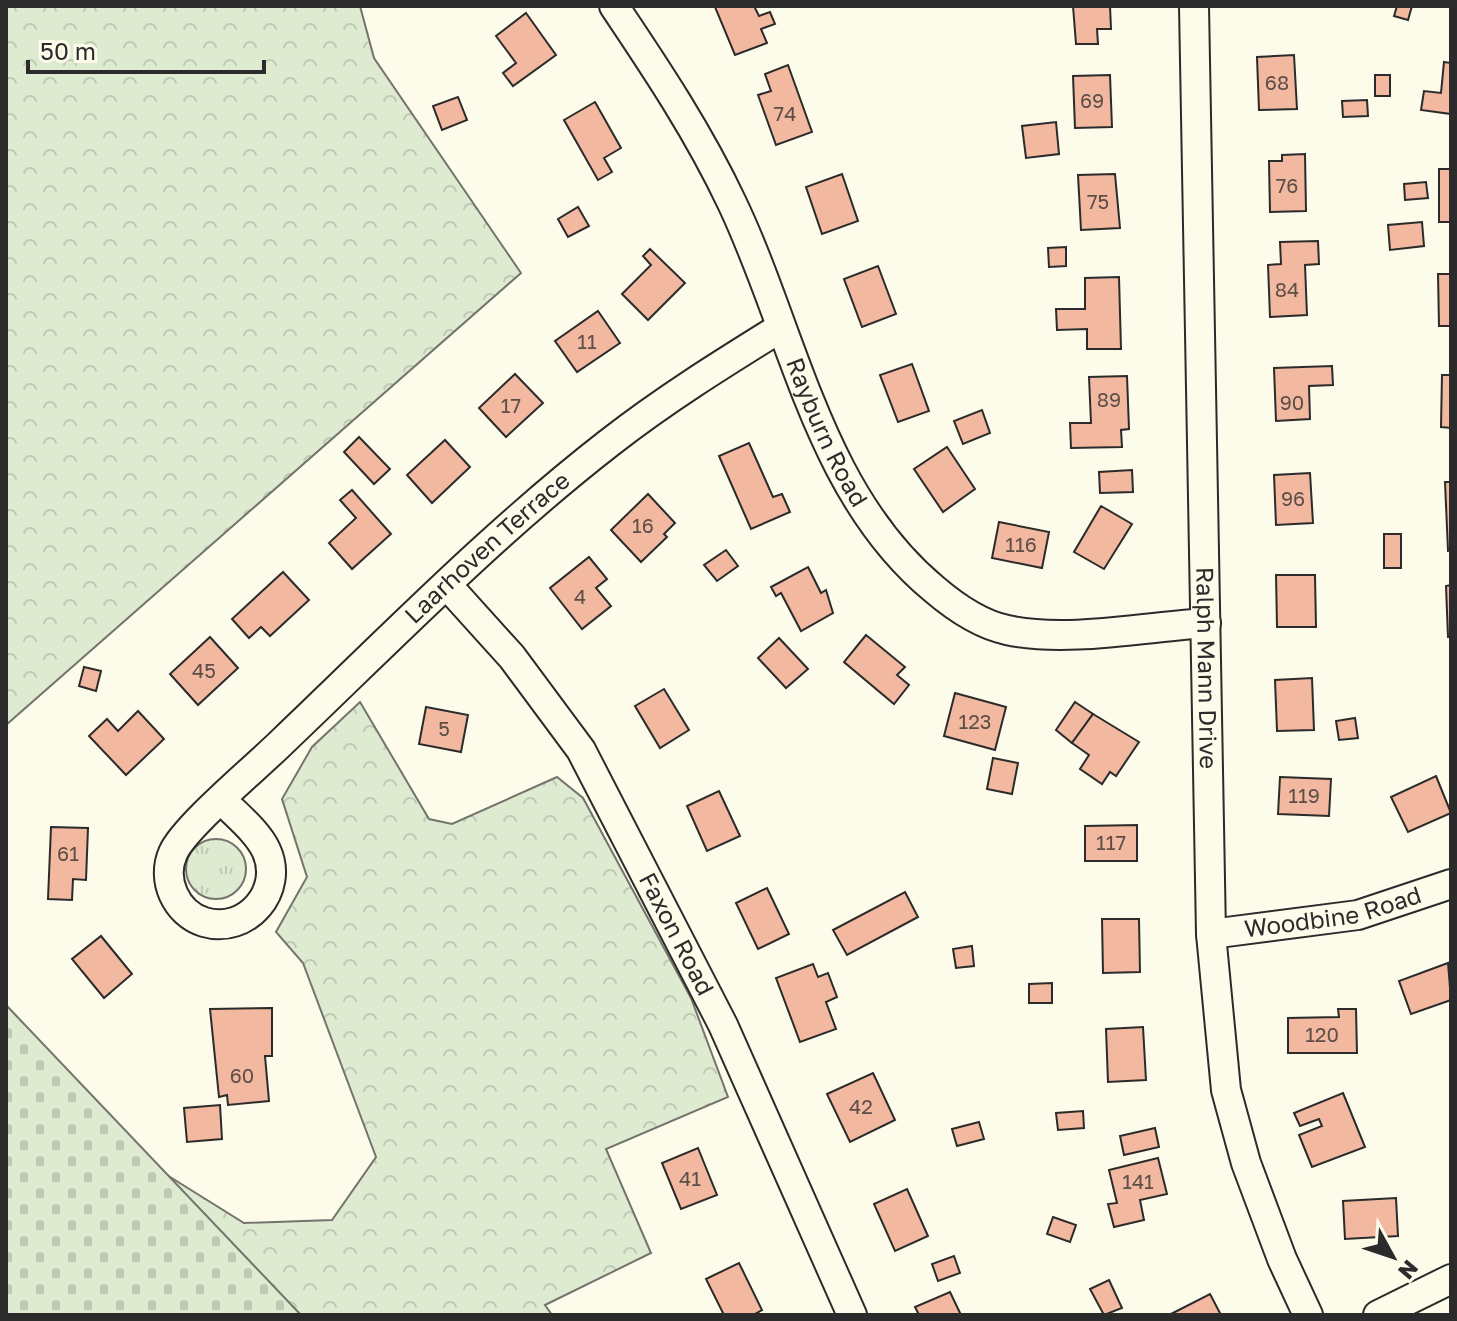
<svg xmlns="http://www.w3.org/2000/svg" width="1457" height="1321" font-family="'Golos Text',sans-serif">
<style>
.grass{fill:url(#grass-tufts);stroke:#74746e;stroke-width:2}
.forest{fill:url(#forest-crowns);stroke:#74746e;stroke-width:2}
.cemetery{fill:url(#cemetery-stones);stroke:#74746e;stroke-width:2}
.building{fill:#f2b8a0;stroke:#2b2b2b;stroke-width:2}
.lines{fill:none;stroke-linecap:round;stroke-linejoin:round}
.street-casing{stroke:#2b2b2b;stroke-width:32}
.street{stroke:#fdfbea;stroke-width:28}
.labels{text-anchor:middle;stroke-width:6;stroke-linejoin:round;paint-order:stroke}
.number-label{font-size:20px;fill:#5d4e48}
.street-label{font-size:24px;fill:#2b2b2b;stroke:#fdfbea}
</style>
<defs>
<pattern id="grass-tufts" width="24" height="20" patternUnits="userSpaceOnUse" patternTransform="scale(2)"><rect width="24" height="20" fill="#deebd1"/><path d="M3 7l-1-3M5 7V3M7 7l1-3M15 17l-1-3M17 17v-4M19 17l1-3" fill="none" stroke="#bfcab4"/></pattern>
<pattern id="forest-crowns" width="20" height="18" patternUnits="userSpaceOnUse" patternTransform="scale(2)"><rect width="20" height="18" fill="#deebd1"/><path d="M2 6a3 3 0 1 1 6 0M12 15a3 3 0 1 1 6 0" fill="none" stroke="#bfcab4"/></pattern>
<pattern id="cemetery-stones" width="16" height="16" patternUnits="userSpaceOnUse" patternTransform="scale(2)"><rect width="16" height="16" fill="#deebd1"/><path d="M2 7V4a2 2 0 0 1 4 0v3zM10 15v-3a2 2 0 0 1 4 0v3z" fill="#bfcab4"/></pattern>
</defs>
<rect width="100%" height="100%" fill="#fdfbea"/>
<circle class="grass" cx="216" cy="869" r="30"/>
<g class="forest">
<path d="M6 6H360L374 58 521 273 6 725Z"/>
<path d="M360 702 429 819 452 824 557 777 583 798 691 998 728 1097 606 1149 651 1253 545 1305 552 1315H6V1025L130 1152 244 1223 332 1220 376 1157 303 963 276 932 307 877 282 799 312 747Z"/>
</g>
<path class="cemetery" d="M6 1005 301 1315H6Z"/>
<g class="building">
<path d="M754 6 759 16 770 12 775 24 761 29 767 43 735 55 715 7Z"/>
<path d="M1073 6H1110L1111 29H1097L1098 44H1076Z"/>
<path d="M1397 6H1412L1408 20 1394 16Z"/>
<path d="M526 13 556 55 513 86 503 73 516 63 496 36Z"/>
<path d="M1294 55 1297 109 1259 110 1257 57Z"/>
<path d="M1444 62 1451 63V114L1421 110 1424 91 1441 93Z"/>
<path d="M788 65 812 132 776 145 758 95 771 91 765 74Z"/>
<path d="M1110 75 1112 127 1075 128 1073 76Z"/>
<rect x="1375" y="75" width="15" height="21"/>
<path d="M458 97 467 120 442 130 433 106Z"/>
<path d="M1367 100 1368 116 1343 117 1342 101Z"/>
<path d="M595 102 621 148 604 158 612 172 598 180 564 120Z"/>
<path d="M1056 122 1059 154 1026 158 1022 126Z"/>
<path d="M1305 154 1306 211 1270 212 1269 161H1282V155Z"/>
<rect x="1439" y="169" width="12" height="53"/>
<path d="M842 174 858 221 822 234 806 187Z"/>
<path d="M1115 174 1120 228 1081 230 1078 175Z"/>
<path d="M1426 182 1428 198 1405 200 1404 184Z"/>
<path d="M578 207 589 226 568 237 558 219Z"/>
<path d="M1422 222 1424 246 1390 250 1388 225Z"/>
<path d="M1318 241 1319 264 1305 265 1307 315 1270 317 1268 265 1281 264 1280 242Z"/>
<path d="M1066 247V266L1049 267 1048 248Z"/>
<path d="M650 249 685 283 648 320 622 294 651 265 643 256Z"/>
<path d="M878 266 896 314 862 327 844 279Z"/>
<path d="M1438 274H1451V326H1439Z"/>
<path d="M1119 277 1121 349H1087V329L1057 330 1056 309H1085V278Z"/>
<path d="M598 311 620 343 577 372 555 341Z"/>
<path d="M912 364 929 411 898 422 880 375Z"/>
<path d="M1332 366 1333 385 1309 386 1310 419 1276 421 1274 368Z"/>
<path d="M515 374 543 403 506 437 479 408Z"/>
<path d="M1442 375H1451V428L1441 427Z"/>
<path d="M1127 376 1129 429 1121 430 1122 447 1071 448 1070 423H1091L1089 377Z"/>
<path d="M982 410 990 433 963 444 954 421Z"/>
<path d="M359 437 390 469 374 484 344 452Z"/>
<path d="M445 440 470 467 432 503 407 475Z"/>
<path d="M749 443 773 497 782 494 790 512 751 529 719 456Z"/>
<path d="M947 447 975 489 943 512 914 469Z"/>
<path d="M1132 470 1133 492 1100 493 1099 472Z"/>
<path d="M1310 473 1313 523 1276 525 1274 475Z"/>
<path d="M1445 482H1451V550L1448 551Z"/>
<path d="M352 490 391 534 352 569 329 543 356 518 340 500Z"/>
<path d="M648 494 675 523 664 534 667 537 641 562 611 530Z"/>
<path d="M1101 506 1132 524 1104 569 1074 552Z"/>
<path d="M999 522 1049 532 1042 568 992 558Z"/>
<rect x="1384" y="534" width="17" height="34"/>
<path d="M726 550 738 566 717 581 704 565Z"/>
<path d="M589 557 607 579 596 588 611 606 582 629 550 588Z"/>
<path d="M808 567 821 593 826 590 833 613 801 631 781 593 776 596 771 587Z"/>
<path d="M283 572 309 600 270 636 261 627 249 638 232 619Z"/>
<path d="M1276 575H1315L1316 627H1277Z"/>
<path d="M1451 585V637H1448L1446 586Z"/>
<path d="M866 635 905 667 897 675 909 685 894 704 844 662Z"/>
<path d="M210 637 238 668 198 705 170 674Z"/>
<path d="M779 638 808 669 786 688 758 658Z"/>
<path d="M84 667 101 671 96 691 79 686Z"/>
<path d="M1312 678 1314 730 1277 731 1275 680Z"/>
<path d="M664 689 689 730 660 748 635 706Z"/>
<path d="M955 693 1006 707 995 750 944 736Z"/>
<path d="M1075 702 1093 714 1072 743 1056 730Z"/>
<path d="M426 707 468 715 461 752 419 744Z"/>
<path d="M138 711 164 739 126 775 89 736 107 719 118 731Z"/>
<path d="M1093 714 1139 742 1116 776 1110 772 1102 784 1080 769 1089 755 1072 743Z"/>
<path d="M1355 718 1358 738 1339 740 1336 721Z"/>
<path d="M993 758 1018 763 1012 794 987 789Z"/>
<path d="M1436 776 1451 813 1408 832 1391 797Z"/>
<path d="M1280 777 1331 779 1329 816 1278 814Z"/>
<path d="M719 791 740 836 707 851 687 806Z"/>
<path d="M1137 825V861H1085V826Z"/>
<path d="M51 827 88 828 86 880 73 879 72 900 48 899Z"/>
<path d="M767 888 789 934 758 949 736 903Z"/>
<path d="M905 892 918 917 847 955 833 930Z"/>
<path d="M1102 919H1139L1140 972 1103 973Z"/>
<path d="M101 936 132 974 104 998 72 959Z"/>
<path d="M972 946 974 966 956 968 953 949Z"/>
<path d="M1448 963 1451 1000 1411 1014 1399 981Z"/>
<path d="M813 964 818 977 828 973 837 997 826 1002 836 1029 800 1042 776 978Z"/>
<path d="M1052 983V1003H1029V984Z"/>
<path d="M272 1008V1056H265L269 1101 228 1105 227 1095 219 1097 210 1009Z"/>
<path d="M1338 1009H1356L1357 1053H1288V1018L1339 1017Z"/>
<path d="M1143 1027 1146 1080 1108 1082 1106 1029Z"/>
<path d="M873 1073 895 1120 850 1142 827 1094Z"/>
<path d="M1343 1093 1365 1147 1312 1167 1299 1135 1322 1126 1319 1119 1300 1126 1294 1113Z"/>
<path d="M220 1105 222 1139 187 1142 184 1108Z"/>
<path d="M1083 1111 1084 1128 1058 1130 1056 1113Z"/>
<path d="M979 1122 984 1139 957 1146 952 1129Z"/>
<path d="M1155 1128 1159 1147 1124 1155 1120 1136Z"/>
<path d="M698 1148 717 1195 681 1209 662 1163Z"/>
<path d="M1158 1158 1167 1194 1140 1200 1144 1220 1114 1227 1108 1204 1117 1203 1109 1170Z"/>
<path d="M907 1189 928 1236 895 1251 874 1204Z"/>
<path d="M1396 1198 1398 1236 1345 1239 1343 1201Z"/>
<path d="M1053 1217 1076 1225 1070 1242 1047 1234Z"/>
<path d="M954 1256 960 1273 938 1281 932 1264Z"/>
<path d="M739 1263 762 1310 753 1315H724L706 1279Z"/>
<path d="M1109 1280 1122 1308 1104 1315 1090 1289Z"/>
<path d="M950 1292 961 1315H919L915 1307Z"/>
<path d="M1210 1294 1221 1315H1169Z"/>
</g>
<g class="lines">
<defs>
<g id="street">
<path id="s1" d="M614 6C657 70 699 133 732 203 794 333 818 493 934 589 955 607 979 624 1007 630 1065 643 1146 627 1206 623"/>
<path id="s2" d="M1194 6 1211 934 1226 1090 1246 1163 1282 1259 1308 1315"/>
<path id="s3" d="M447 585 512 657 581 750 723 1025 852 1315"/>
<path id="s4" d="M222 800C236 815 257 831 266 850 285 890 247 935 204 922 176 913 161 880 173 853 184 827 259 765 283 741 389 640 493 533 609 443 664 400 722 364 780 328"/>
<path id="s5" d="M1211 934 1358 915 1451 884"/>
<path d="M1378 1315 1451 1279"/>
</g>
</defs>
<use href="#street" class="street-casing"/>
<use href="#street" class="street"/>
</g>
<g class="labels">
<g class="number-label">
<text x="1277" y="90">68</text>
<text x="1092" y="108">69</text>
<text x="785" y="121">74</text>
<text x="1287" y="193">76</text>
<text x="1098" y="209">75</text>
<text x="1287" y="297">84</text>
<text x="587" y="349">11</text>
<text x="1109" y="407">89</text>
<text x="1292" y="410">90</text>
<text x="511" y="413">17</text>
<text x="1293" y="506">96</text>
<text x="643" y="533">16</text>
<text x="1021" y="552">116</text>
<text x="580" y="604">4</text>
<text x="204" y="678">45</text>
<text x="975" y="729">123</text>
<text x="444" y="736">5</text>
<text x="1304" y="803">119</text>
<text x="1111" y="850">117</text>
<text x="68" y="861">61</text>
<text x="1322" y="1042">120</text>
<text x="242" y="1083">60</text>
<text x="861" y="1114">42</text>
<text x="690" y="1186">41</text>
<text x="1138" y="1189">141</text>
</g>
<g class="street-label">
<text dy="8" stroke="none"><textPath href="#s1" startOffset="478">Rayburn Road</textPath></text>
<text dy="8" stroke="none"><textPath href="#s4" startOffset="710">Laarhoven Terrace</textPath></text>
<text dy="8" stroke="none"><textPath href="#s2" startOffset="662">Ralph Mann Drive</textPath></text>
<text dy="8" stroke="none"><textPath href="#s5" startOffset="124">Woodbine Road</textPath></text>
<text dy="8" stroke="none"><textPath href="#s3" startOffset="420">Faxon Road</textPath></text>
</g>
</g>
<rect width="1457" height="1321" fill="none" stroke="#2b2b2b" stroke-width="16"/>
<g transform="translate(1393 1257) rotate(130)" stroke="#fdfbea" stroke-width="6" paint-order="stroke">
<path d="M0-6L14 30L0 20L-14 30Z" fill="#2b2b2b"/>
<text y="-12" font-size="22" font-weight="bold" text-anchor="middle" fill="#2b2b2b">N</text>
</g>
<path d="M28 60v12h236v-12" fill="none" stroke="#2b2b2b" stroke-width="4"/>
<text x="40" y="60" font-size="24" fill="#2b2b2b" stroke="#fdfbea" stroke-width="6" paint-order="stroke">50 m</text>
</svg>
